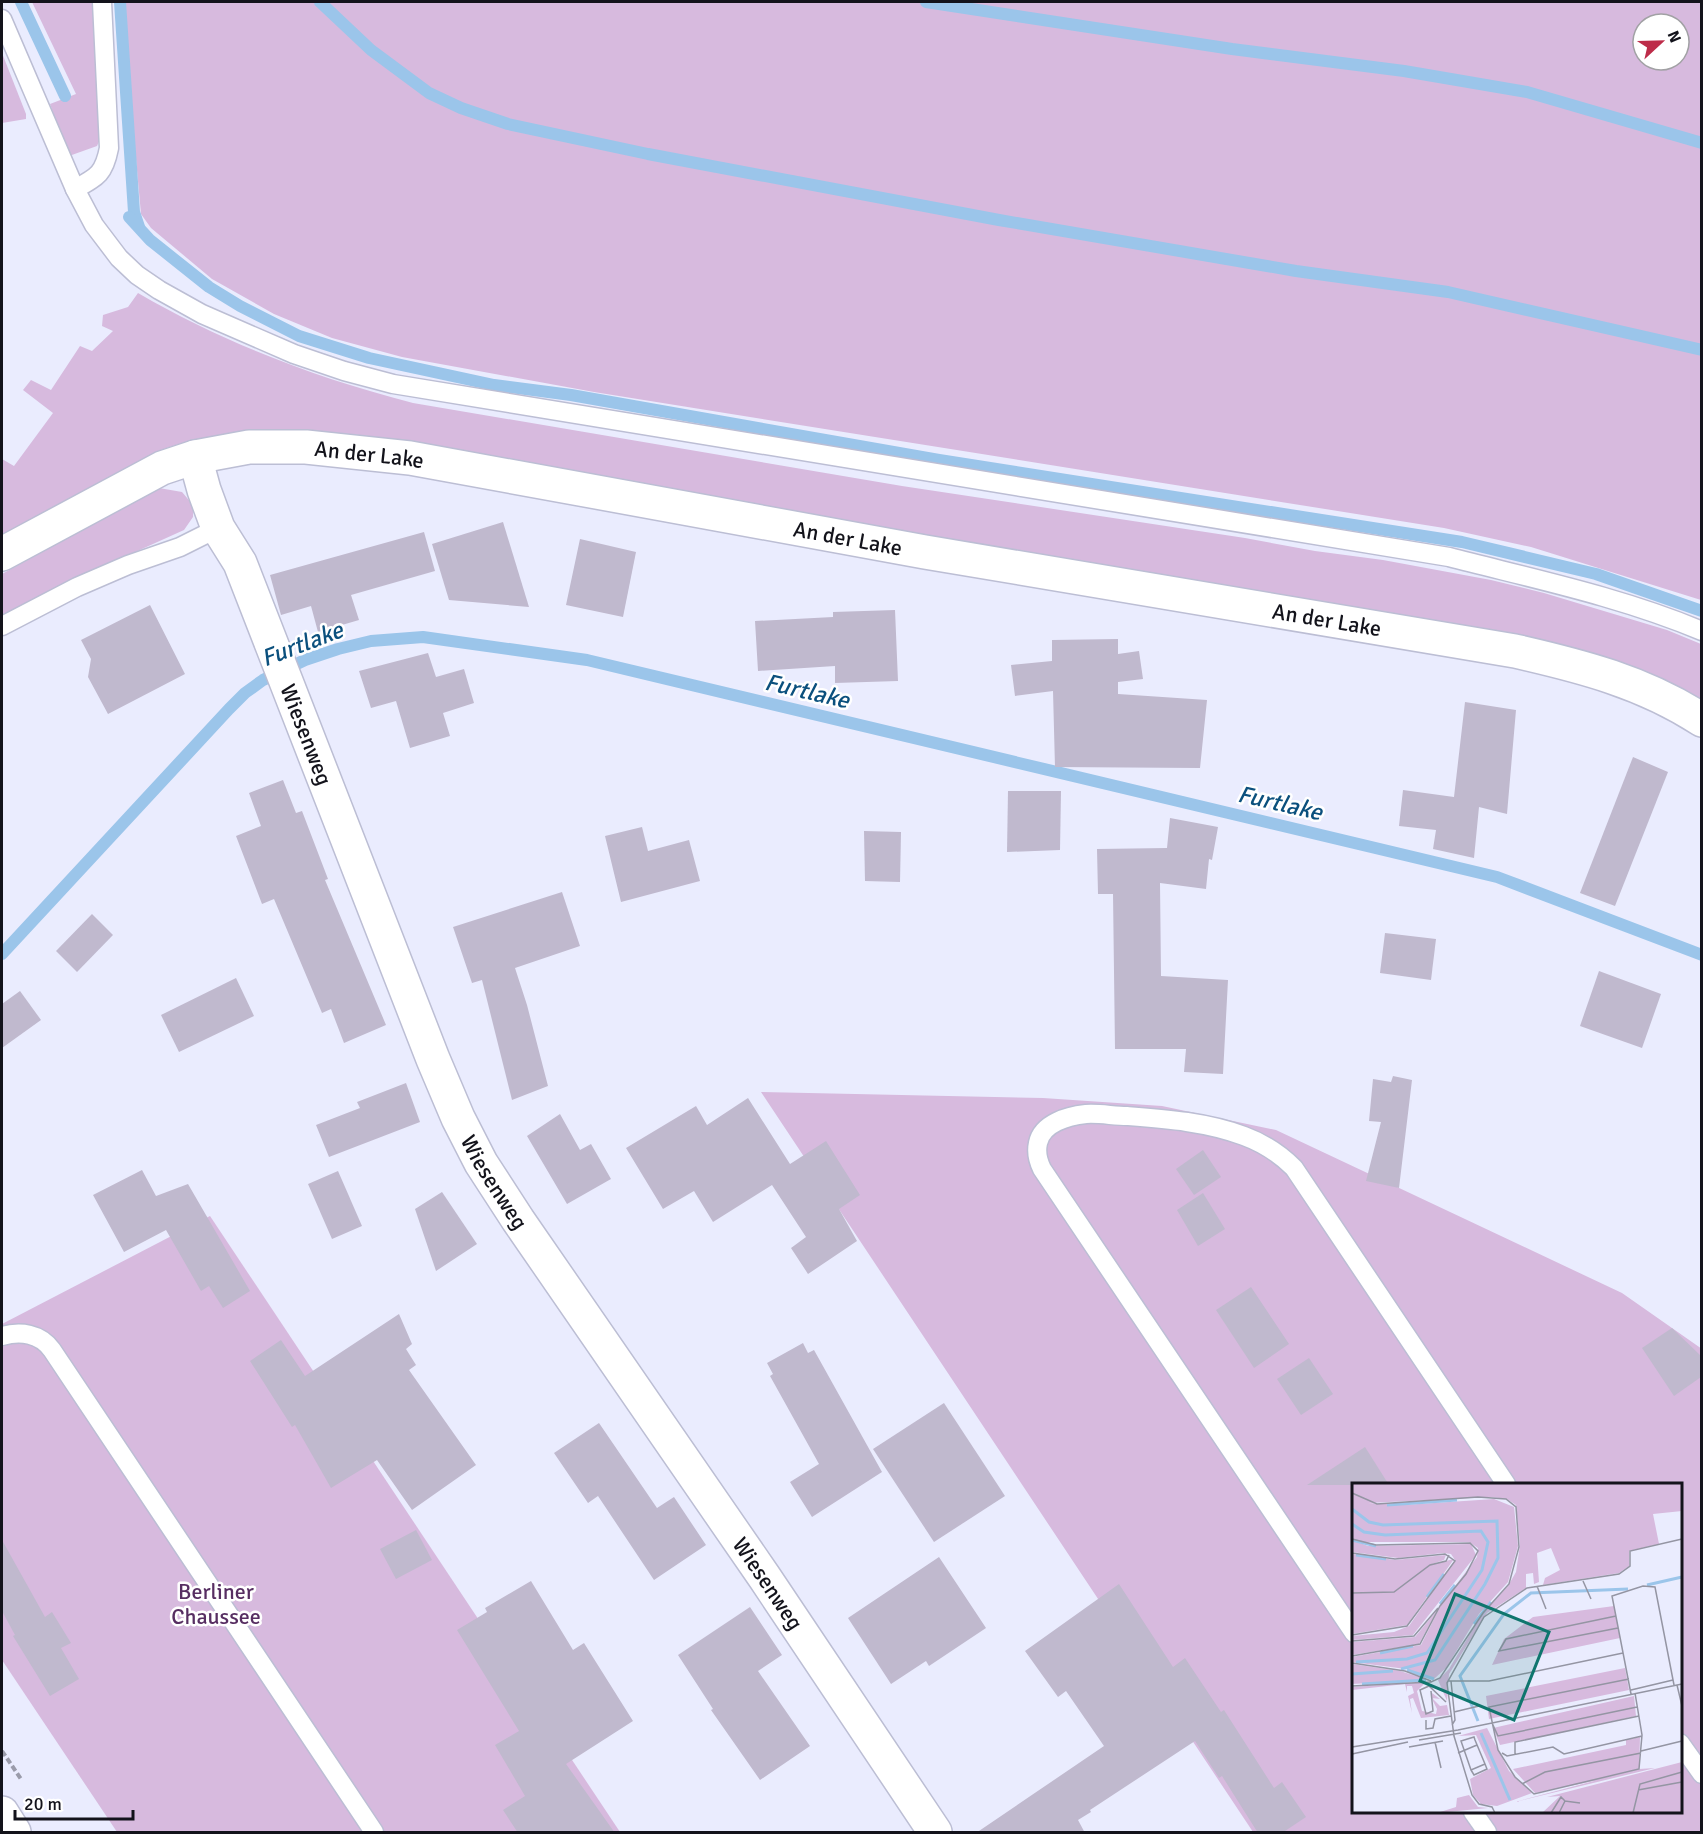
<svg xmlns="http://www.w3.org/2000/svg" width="1703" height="1834" font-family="Signika,sans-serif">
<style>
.green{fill:#d7bade;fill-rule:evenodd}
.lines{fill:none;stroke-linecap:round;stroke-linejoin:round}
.stream{stroke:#9bc5ea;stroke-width:12}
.building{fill:#c0b9ce}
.lane-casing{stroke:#bcbed4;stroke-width:21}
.street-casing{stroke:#bcbed4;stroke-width:36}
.primary-casing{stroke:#bcbed4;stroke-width:36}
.path{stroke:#9a9baa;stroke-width:4;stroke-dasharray:6 3;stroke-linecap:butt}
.lane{stroke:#fff;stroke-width:18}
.street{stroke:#fff;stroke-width:33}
.primary{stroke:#fff;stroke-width:33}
.labels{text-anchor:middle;stroke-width:5;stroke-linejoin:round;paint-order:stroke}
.street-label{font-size:22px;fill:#13131b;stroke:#fff}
.park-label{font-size:22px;fill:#572e62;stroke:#fff}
.water-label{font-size:24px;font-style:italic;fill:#0b507d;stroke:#fff}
.inset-river{fill:none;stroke:#9bc5ea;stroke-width:3}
.inset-road{fill:none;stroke:#9495a3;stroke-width:1.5}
.view{fill:#0f766e;fill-opacity:0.15;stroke:#0f766e;stroke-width:3}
.inset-edge{fill:none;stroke:#13131b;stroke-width:3}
</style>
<rect width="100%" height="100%" fill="#eaecfe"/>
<g class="green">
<path d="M32 2H94L102 135 97 146 69 156 50 104 76 94Z"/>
<path d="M124 2H1701V600L1531 547 1444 528 594 392 402 357 332 338 274 314 212 279 151 228 141 214 129 82ZM1643 24H1679V60H1643Z"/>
<path d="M2 53 26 114V119L2 123Z"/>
<path d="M138 293C224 343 317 378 413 403L902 486 1245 538 1315 551 1383 560 1491 580 1544 593 1667 630 1701 644V704L1140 577 479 455C383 434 249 415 156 452L2 535V459L14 466 53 413 23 390 31 380 51 390 80 346 92 351 113 331 102 326 103 315 128 307Z"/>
<path d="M159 488 182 492 193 505V517L184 530 71 581 2 617V574Z"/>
<path d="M761 1092 1043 1098 1162 1106 1276 1130 1622 1293 1702 1349 1701 1832H1253ZM1354 1484H1680V1812H1354Z"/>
<path d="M210 1216 620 1832H117L2 1660V1324Z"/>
</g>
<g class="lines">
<g class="stream">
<path d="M21 2 65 96"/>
<path d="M120 2 134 212 139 227"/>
<path d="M320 2 371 50 429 93 461 108 508 124 648 154 999 220 1296 271 1448 292 1702 350"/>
<path d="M926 2 1232 49 1404 71 1527 92 1702 143"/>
<path d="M129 217 150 240 209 287 240 306 299 336 369 358 494 385 571 395 939 460 1462 542 1596 574 1702 611"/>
<path d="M2 954 229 709 245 693 263 680 305 660 338 649 371 641 423 637 587 660 1497 877 1702 955"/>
</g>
</g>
<g class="building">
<path d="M503 522 529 607 449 600 432 544Z"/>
<path d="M424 532 435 571 351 595 359 620 318 632 311 606 281 615 270 575Z"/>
<path d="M580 539 636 552 623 617 566 605Z"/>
<path d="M150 605 185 674 108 714 88 677 91 659 81 640Z"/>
<path d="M895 610 898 681 835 683V666L758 671 755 621 833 617V612Z"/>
<path d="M1118 639V654L1139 651 1143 679 1118 682V694L1207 700 1200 768 1055 767 1053 691 1015 696 1011 665 1052 661V640Z"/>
<path d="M428 653 436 677 464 669 474 703 443 713 450 736 410 748 396 701 371 708 359 671Z"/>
<path d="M1465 702 1516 710 1507 814 1479 807 1474 858 1433 849 1436 830 1399 826 1403 790 1454 797Z"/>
<path d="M1633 757 1668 772 1615 906 1580 893Z"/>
<path d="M283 780 296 813 302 811 328 879 325 880 386 1025 344 1043 331 1009 322 1013 274 899 262 904 236 836 261 826 249 793Z"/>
<path d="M1008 791H1061L1060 850 1007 852Z"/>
<path d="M1170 818 1218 827 1212 860 1209 859 1206 889 1160 883 1161 976 1228 980 1223 1074 1184 1072 1186 1049H1115L1113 894H1098L1097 849 1167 848Z"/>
<path d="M642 827 648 851 689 840 700 881 621 902 605 836Z"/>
<path d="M864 831 901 832 900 882 865 881Z"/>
<path d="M562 892 580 946 515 968 527 1005 548 1086 512 1100 482 980 472 983 453 927Z"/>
<path d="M92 914 113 935 77 972 56 951Z"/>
<path d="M1385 933 1436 939 1431 980 1380 973Z"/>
<path d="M1599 971 1661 994 1642 1048 1580 1026Z"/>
<path d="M236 978 254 1016 179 1052 161 1015Z"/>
<path d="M20 991 41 1020 2 1048V1004Z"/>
<path d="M1393 1076 1412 1080 1399 1188 1366 1181 1381 1122 1369 1121 1373 1079 1391 1082Z"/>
<path d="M406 1083 420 1122 329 1157 316 1125 360 1108 357 1102Z"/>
<path d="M748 1098 790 1164 826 1141 860 1195 839 1209 857 1241 808 1274 791 1248 806 1237 772 1185 713 1222 694 1191 663 1209 626 1148 696 1106 707 1125Z"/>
<path d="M560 1114 580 1150 591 1144 611 1179 567 1204 527 1136Z"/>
<path d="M1203 1150 1221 1177 1194 1195 1176 1169Z"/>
<path d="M142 1170 156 1196 188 1184 250 1291 223 1308 209 1286 201 1291 166 1230 124 1252 93 1195Z"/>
<path d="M338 1171 362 1226 332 1239 308 1184Z"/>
<path d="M442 1192 477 1244 436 1271 415 1209Z"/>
<path d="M1203 1193 1225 1229 1198 1246 1177 1210Z"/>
<path d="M1251 1287 1289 1344 1254 1368 1216 1310Z"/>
<path d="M399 1314 412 1344 406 1349 416 1365 409 1370 476 1465 412 1510 377 1460 331 1488 295 1425 292 1427 250 1361 281 1340 305 1376Z"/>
<path d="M1672 1328 1701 1356V1377L1674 1396 1642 1348Z"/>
<path d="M803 1343 808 1353 814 1350 882 1472 812 1517 790 1482 819 1464 770 1376 773 1374 767 1363Z"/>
<path d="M1309 1358 1333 1394 1301 1415 1277 1379Z"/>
<path d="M944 1403 1005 1496 934 1542 873 1449Z"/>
<path d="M599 1423 657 1508 674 1497 706 1545 654 1580 598 1496 588 1503 554 1453Z"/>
<path d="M1365 1447 1389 1485H1307Z"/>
<path d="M416 1530 432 1560 396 1579 380 1549Z"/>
<path d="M2 1540 45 1617 52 1612 71 1643 61 1648 79 1679 50 1696 13 1636 15 1635 2 1611Z"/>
<path d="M939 1557 986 1628 929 1666 926 1661 891 1684 848 1618Z"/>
<path d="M531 1581 573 1650 584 1643 633 1721 566 1764 615 1833H518L503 1810 525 1796 495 1745 519 1731 457 1630 487 1612 485 1608Z"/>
<path d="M1119 1584 1173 1667 1185 1658 1221 1712 1224 1710 1274 1788 1282 1782 1306 1817 1282 1833H1258L1222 1776 1219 1778 1195 1741 1090 1810 1091 1812 1078 1820 1085 1833H976L1104 1746 1066 1691 1058 1697 1025 1651Z"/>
<path d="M750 1607 782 1655 758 1671 810 1746 760 1780 711 1710 713 1709 678 1655Z"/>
</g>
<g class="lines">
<defs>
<g id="lane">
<path d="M2 19 75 189 94 225 119 258 137 275 159 290 202 314 294 354 344 371 393 384 1449 557C1534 579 1621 597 1702 631"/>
<path d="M75 189C97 177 104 174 109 148L102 2"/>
<path d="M2 626 77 587 128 565 180 547 218 528"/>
<path d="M2 1336C20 1331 40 1333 52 1350L374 1832"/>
<path d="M1354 1633 1042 1169C1038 1161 1036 1152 1038 1143 1042 1123 1068 1116 1086 1114 1099 1113 1114 1116 1127 1116 1166 1119 1207 1122 1244 1136 1263 1143 1280 1154 1294 1168L1506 1484"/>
<path d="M1680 1743 1702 1774"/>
<path d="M1473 1812 1487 1832"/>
</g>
<g id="street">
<path id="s1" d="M195 457 204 490 218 528 240 563 433 1059 458 1118 481 1163 518 1220 765 1578 935 1832"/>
<path id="s2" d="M2 554 162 468 195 457 249 447H306L410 458 925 552 1515 651C1581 666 1644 682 1702 720"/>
</g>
<path id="primary" d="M2 1813 14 1832"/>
</defs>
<use href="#lane" class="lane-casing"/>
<use href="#street" class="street-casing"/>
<use href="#primary" class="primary-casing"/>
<path class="path" d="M2 1751 21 1779"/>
<use href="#lane" class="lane"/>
<use href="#street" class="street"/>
<use href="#primary" class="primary"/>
</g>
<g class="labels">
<g class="street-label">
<text dy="8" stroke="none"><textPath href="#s2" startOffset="392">An der Lake</textPath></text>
<text dy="8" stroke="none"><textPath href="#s2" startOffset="878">An der Lake</textPath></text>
<text dy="8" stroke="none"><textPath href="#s2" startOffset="1364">An der Lake</textPath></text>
<text dy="8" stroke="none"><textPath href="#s1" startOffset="300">Wiesenweg</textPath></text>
<text dy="8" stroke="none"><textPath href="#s1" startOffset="786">Wiesenweg</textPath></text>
<text dy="8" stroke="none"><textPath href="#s1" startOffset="1272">Wiesenweg</textPath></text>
</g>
<g class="park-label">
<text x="216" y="1599">Berliner<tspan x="216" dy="25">Chaussee</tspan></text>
</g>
<g class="water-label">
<text transform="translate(302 644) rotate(-21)" y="8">Furtlake</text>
<text transform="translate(807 691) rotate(13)" y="8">Furtlake</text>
<text transform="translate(1280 803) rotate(13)" y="8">Furtlake</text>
</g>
</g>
<g transform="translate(1352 1483)">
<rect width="330" height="330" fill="#eaecfe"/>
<path d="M0 0H330V28L301 31 307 61 277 68V83L267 90 191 102 193 95 208 87 199 65 185 70 187 99 182 101 181 90 174 91V105L135 130 97 191 95 218 86 197 97 186 130 131 156 103 164 89 168 62 164 22 155 16 139 14 16 20 52 22 142 16 162 24 166 63 156 99 127 131 94 185 82 196 54 186 0 179V174L69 162 89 122 125 74 126 65 117 59H6L0 55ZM0 57 16 63 119 61 124 72 61 152 0 157V153L42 149 57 143 103 77 99 71 91 70 46 75 0 69ZM0 71 43 77 94 72 92 77 77 82 102 76 55 142 0 151ZM262 123 268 155 140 182 152 156 181 134ZM86 126 67 161 0 172V159L63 154ZM0 181 48 188 77 197 0 201ZM273 185 277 207 137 236 134 213ZM74 199 65 208 70 228 84 231 85 226 80 216V210L88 216 80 215 88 223 95 222 97 232 69 235 61 215 58 216 60 230 56 213 62 210 60 203H55V209L53 201 0 207V204ZM282 213 284 233 148 262 141 245ZM135 245 157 288 180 310 145 323 129 321 121 312 118 296 139 285 124 252 106 253ZM288 254 287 286 303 285 163 319 242 298 183 310 161 286 274 262V257ZM330 279V330H190L208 313 195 314ZM117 312 126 324 136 325 85 330 104 324 105 315Z" fill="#d7bade"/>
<path class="inset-river" d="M35 22 105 17M0 26 17 39 31 42 145 38 146 75 133 101 83 177 49 186M0 41 12 49 33 52 129 48 136 59 130 87 75 170 55 176 4 179M0 57 24 63M4 72 34 76M295 102 330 94M75 114 92 91M88 121 103 102M122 141 139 119M28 170 61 163M55 187 82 196M0 191 41 188M10 201 74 197M126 238 108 193 152 131 179 110 276 106M129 250 158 317"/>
<path class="inset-road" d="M0 10 25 21 126 14 154 16 164 24 167 64 157 101 131 130 88 195 79 199 0 203M0 56 24 62 118 60 126 68 114 91 88 123 68 161 0 173M0 70 43 76 93 71 103 78 55 143 0 152M231 98 239 116M185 103 194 126M0 110 42 109 78 82 94 78 97 72M264 133 154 156 147 168 266 145M0 158 62 153 86 125M0 180 53 188 79 198M277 196 137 224 146 267 163 294 182 311 287 286 290 252 283 210M96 198H137L271 170M99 198 103 237 100 242M325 202 330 223M279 207 321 197M79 208 81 228 74 231 68 207 77 203 94 219M279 211 260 113 291 103 303 104 322 202M102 229 127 223M74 237V246L81 245 83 236 99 233M141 242 146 253 285 224M67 257 109 250M83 259 89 285M0 264 106 247 330 201M57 264 91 258M289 268 330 258M106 270 125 262M150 270 155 273 201 264 212 271 290 253M0 271 56 259M163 272V259L287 233M119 287 122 292 135 286 133 281 123 257 122 254 109 258 119 287 133 281M170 301 193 289 289 270M286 307 330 299M143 330 140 324 127 321 120 312 102 253 95 200 132 134 175 105 267 91 278 83V68L330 56M199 330 209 314 213 318M207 330 213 318 228 320M281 330 288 301 330 289"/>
<path class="view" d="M103 111 197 149 162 237 68 198Z"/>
<rect width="330" height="330" class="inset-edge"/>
</g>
<rect width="1703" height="1834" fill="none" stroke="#13131b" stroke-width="6"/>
<g transform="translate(1661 42) rotate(68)"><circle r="28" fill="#ffffff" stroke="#a1a1a4" stroke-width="1.5"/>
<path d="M0-4.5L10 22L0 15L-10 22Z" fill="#bd2c49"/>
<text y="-9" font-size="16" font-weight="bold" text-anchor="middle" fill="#13131b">N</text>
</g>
<path d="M15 1810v9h118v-9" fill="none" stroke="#13131b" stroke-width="3"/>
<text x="24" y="1810" font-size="18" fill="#13131b" stroke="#ffffff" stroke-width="4.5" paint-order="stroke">20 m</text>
</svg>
